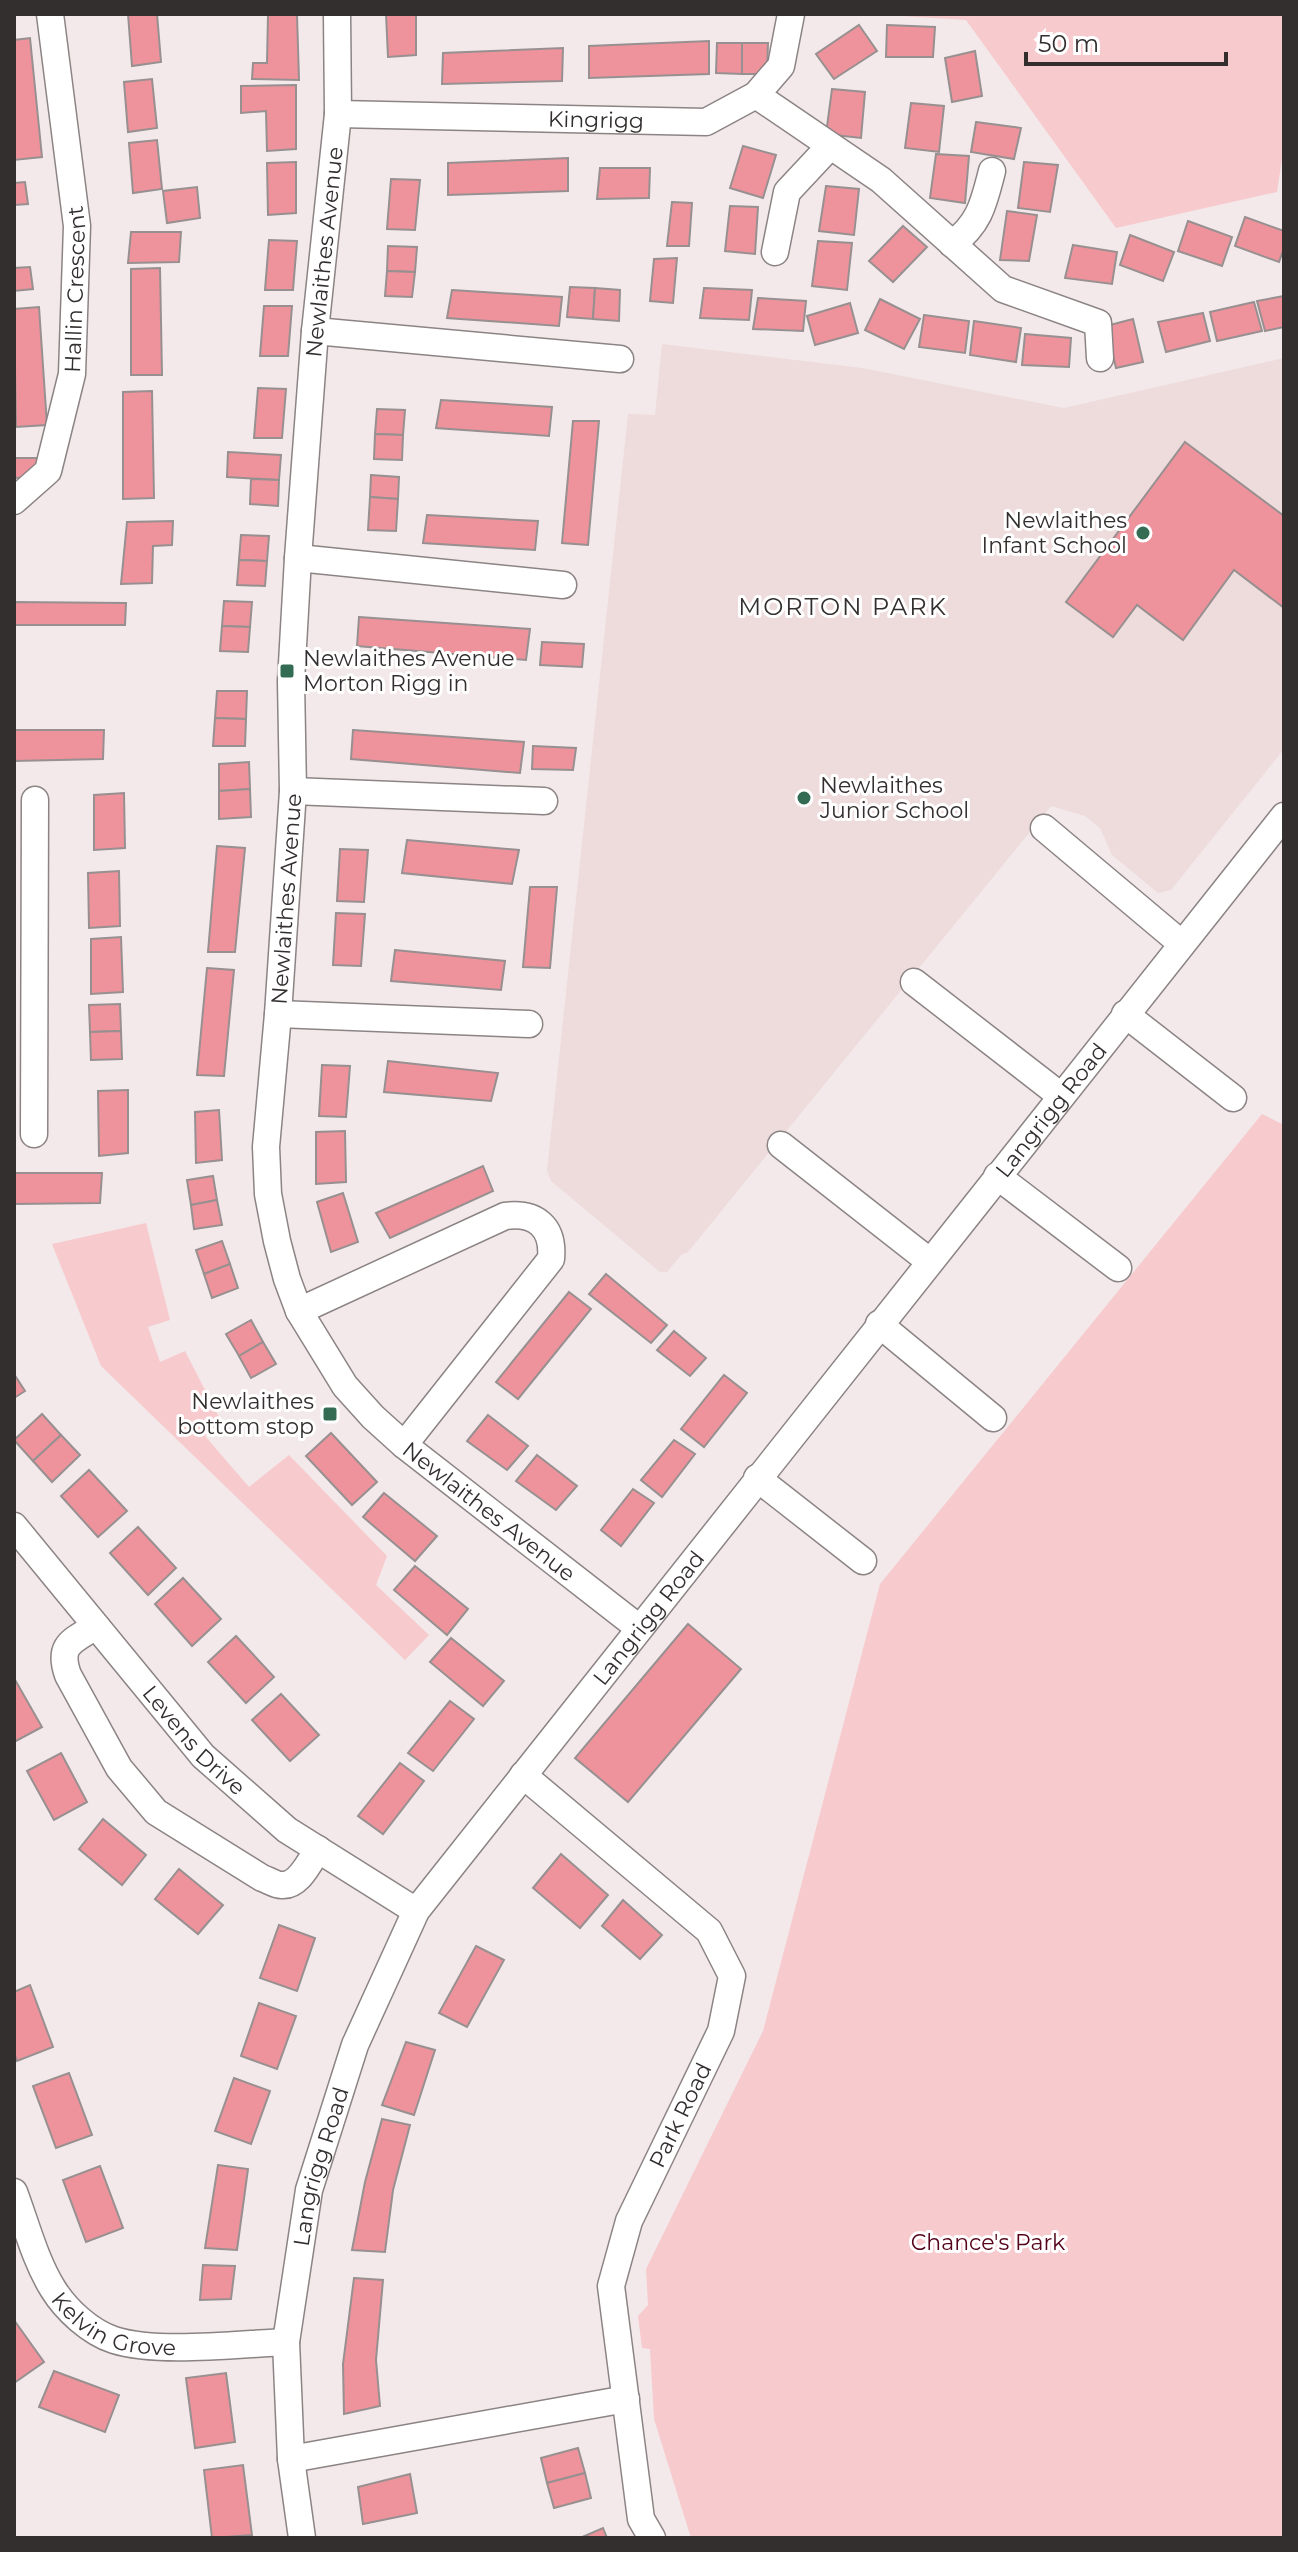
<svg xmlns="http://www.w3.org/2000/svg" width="1298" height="2552" font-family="Montserrat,sans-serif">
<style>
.built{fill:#eedbdc}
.green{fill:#f7cacd}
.building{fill:#ee939c;stroke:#989090;stroke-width:2}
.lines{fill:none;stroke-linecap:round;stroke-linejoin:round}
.minor-casing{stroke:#8c8484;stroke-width:29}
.minor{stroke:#fff;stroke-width:26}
.poi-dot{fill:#336b53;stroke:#fff;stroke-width:3}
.labels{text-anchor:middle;stroke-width:6;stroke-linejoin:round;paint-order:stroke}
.street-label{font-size:22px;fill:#332f2f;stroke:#fff}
.poi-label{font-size:22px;fill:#332f2f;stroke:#fff;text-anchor:end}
.park-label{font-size:22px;fill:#55031a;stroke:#fff}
.neighbourhood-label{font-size:24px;letter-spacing:2px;fill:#332f2f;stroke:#fff}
</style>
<rect width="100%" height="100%" fill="#f3e9ea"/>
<path class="built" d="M662 344 862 368 1064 408 1284 358V749L1171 890 1158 893 1112 855 1100 828 1085 816 1051 806 688 1252 681 1255 667 1272H660L551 1181 547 1170 628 414 655 415Z"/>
<g class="green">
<path d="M870 14H1284V146L1277 192 1116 228 966 20Z"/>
<path d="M1262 1114 1284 1125V2538H691L654 2419 650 2349 642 2348 638 2316 648 2305 646 2269 763 2031 880 1584Z"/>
<path d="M146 1223 170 1320 148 1327 160 1362 185 1351 221 1421 205 1436 249 1487 289 1455 387 1556 376 1585 429 1635 405 1660 101 1366 52 1244Z"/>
</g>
<g class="building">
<path d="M128 14H157L161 62 132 66Z"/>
<path d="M386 14H416V55L388 57Z"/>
<path d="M268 15H297L299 80 252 79 253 63H267Z"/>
<path d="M859 25 877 51 834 79 816 54Z"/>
<path d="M887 25 935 27 933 57H886Z"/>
<path d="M30 38 42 157 14 160V40Z"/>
<path d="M709 41V74L589 78V46Z"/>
<path d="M717 43H742V74L716 73Z"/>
<path d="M742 43H768L767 74H742Z"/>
<path d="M563 48 562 81 442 84 443 53Z"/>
<path d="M975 51 982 96 952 102 945 58Z"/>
<path d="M152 79 157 128 128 132 124 82Z"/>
<path d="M296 85V149L267 151 266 111 241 113V86Z"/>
<path d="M832 89 865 92 861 138 826 134Z"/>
<path d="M911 103 944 106 939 152 905 148Z"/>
<path d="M976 122 1021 128 1014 159 971 152Z"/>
<path d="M157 140 162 189 133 193 129 143Z"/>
<path d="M743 146 776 155 763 198 730 188Z"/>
<path d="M936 154 969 156 965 203 930 198Z"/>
<path d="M568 158V191L448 195V163Z"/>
<path d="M296 162V213L268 215 267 163Z"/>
<path d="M1024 162 1058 165 1050 212 1018 208Z"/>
<path d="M600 168H650L649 198 597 199Z"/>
<path d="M391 179 420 180 415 230 387 229Z"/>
<path d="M25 182 28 204 14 205V183Z"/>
<path d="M826 186 859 189 854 235 819 231Z"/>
<path d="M197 187 200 218 167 223 163 191Z"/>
<path d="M672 202 692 203 689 246H667Z"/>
<path d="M730 206 758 207 755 254 725 251Z"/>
<path d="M1007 211 1037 215 1029 261 1000 260Z"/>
<path d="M1245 217 1284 231V248L1279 262 1235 246Z"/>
<path d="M1188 221 1232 237 1222 266 1178 251Z"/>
<path d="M903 226 927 247 893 282 869 261Z"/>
<path d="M131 232H181L179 262 128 263Z"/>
<path d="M1130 235 1174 252 1163 281 1120 265Z"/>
<path d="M269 240 297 241 293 290H265Z"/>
<path d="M818 241 852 243 847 290 812 286Z"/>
<path d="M1073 245 1117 252 1112 284 1065 278Z"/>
<path d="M388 246 417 247 415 272 387 271Z"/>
<path d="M677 258 673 303 650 301 654 259Z"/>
<path d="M30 267 33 289 14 291V268Z"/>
<path d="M160 268 162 375H131V269Z"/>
<path d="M387 271 415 272 412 297 385 296Z"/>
<path d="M570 287 595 288 593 319 567 317Z"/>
<path d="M595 288 620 290 619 321 593 319Z"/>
<path d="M704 288 752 290 749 320 700 318Z"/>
<path d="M452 290 562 297 559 326 447 318Z"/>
<path d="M1284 296V327L1265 331 1257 301Z"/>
<path d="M758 298 806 301 803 331 753 329Z"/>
<path d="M880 299 920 319 904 349 865 330Z"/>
<path d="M1254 302 1262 331 1217 341 1210 312Z"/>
<path d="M850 303 858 333 815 345 807 316Z"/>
<path d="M264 306H292L288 356H260Z"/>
<path d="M39 307 47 425 16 427 14 309Z"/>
<path d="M1203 313 1210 341 1166 352 1158 322Z"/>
<path d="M924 315 969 321 965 353 919 347Z"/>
<path d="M1133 319 1143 362 1116 368 1106 326Z"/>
<path d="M974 321 1021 328 1016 362 970 355Z"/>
<path d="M1025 334 1071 338 1069 367 1022 365Z"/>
<path d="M258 388 286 389 282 438H254Z"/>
<path d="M152 391 154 498 123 499V392Z"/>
<path d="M441 400 552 407 549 436 436 428Z"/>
<path d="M377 409 405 410 403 435 375 434Z"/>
<path d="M573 421H599L588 545 562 543Z"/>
<path d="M375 434 403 435 402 460 374 459Z"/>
<path d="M1185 442 1284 516V608L1234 570 1183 640 1137 605 1113 637 1066 602Z"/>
<path d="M228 452 281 455 279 480 227 477Z"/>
<path d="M14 458H39L38 477 14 478Z"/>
<path d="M371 475 399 477 398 499 370 497Z"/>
<path d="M251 479 279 480 278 506 250 504Z"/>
<path d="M370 497 398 499 396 531 368 530Z"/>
<path d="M427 515 538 521 535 550 423 543Z"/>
<path d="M173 521 172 545 153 546 152 583 121 584 127 522Z"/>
<path d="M241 535 269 536 267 561 239 560Z"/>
<path d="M239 560 267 561 265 586 237 585Z"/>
<path d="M224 601 252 602 250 627 222 626Z"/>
<path d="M14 602 126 603 125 625H14Z"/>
<path d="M359 617 530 629 526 660 357 646Z"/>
<path d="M222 626 250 627 248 652 220 651Z"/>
<path d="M542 642 584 644 582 667 540 665Z"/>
<path d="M217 691H247L246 719 215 718Z"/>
<path d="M215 718 246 719 245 746H213Z"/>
<path d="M14 730H104L103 759 14 761Z"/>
<path d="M353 730 524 742 520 773 351 759Z"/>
<path d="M533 746 576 748 573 770 532 769Z"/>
<path d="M249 762 250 789 219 791V764Z"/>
<path d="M250 789 251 817 219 819V791Z"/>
<path d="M124 793 125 848 94 850V795Z"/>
<path d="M407 840 519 850 512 884 402 873Z"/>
<path d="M217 846 245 848 235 952H208Z"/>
<path d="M340 849 368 850 364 902 337 901Z"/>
<path d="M119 871 120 926 89 928 88 873Z"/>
<path d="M530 887H557L550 968 523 967Z"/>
<path d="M336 913 365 914 361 966 333 965Z"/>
<path d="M121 937 123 992 91 994V939Z"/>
<path d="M395 950 505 961 501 990 391 981Z"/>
<path d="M207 968 234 970 224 1076 197 1075Z"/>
<path d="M120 1004 121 1031 90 1032 89 1005Z"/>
<path d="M121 1031 122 1059 91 1060 90 1032Z"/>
<path d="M388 1061 498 1073 491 1101 384 1092Z"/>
<path d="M322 1065 350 1066 346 1117 319 1116Z"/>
<path d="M128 1090V1153L99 1156 98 1091Z"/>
<path d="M219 1110 222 1160 196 1163 195 1112Z"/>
<path d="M345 1131 346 1182 316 1184V1132Z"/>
<path d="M483 1166 493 1191 390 1238 376 1213Z"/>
<path d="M14 1173H102L100 1203 14 1204Z"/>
<path d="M213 1176 217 1200 191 1205 187 1180Z"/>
<path d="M343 1193 358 1242 331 1252 317 1202Z"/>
<path d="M217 1200 222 1225 194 1229 191 1205Z"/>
<path d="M222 1241 230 1264 204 1274 196 1250Z"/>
<path d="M230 1264 238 1288 212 1298 204 1274Z"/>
<path d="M606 1274 667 1325 651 1343 589 1294Z"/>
<path d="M569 1292 591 1309 518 1399 496 1382Z"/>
<path d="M251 1320 263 1342 239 1356 226 1334Z"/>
<path d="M674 1331 706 1358 690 1376 657 1350Z"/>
<path d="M263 1342 276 1364 251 1378 239 1356Z"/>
<path d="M14 1374 25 1391 14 1398Z"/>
<path d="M724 1375 747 1393 704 1447 681 1429Z"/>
<path d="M42 1414 61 1435 33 1461 14 1440Z"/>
<path d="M488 1415 528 1446 507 1470 467 1441Z"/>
<path d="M331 1433 377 1482 352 1505 306 1456Z"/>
<path d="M61 1435 80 1455 52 1482 33 1461Z"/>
<path d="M674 1440 695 1454 662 1497 641 1480Z"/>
<path d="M537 1455 577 1486 556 1510 516 1481Z"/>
<path d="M89 1470 127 1511 98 1537 61 1496Z"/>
<path d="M633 1489 654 1503 621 1546 601 1530Z"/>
<path d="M384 1493 437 1536 415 1561 363 1517Z"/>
<path d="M138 1527 176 1568 148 1595 110 1553Z"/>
<path d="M415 1566 468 1609 447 1635 394 1590Z"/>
<path d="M183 1578 221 1619 192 1646 155 1604Z"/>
<path d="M688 1624 741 1669 628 1802 575 1758Z"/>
<path d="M236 1636 274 1677 246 1703 208 1662Z"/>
<path d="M451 1638 504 1681 483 1706 430 1662Z"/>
<path d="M14 1678 42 1727 14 1742Z"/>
<path d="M281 1694 319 1735 290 1761 252 1720Z"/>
<path d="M450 1701 474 1719 433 1771 408 1753Z"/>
<path d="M61 1753 87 1802 54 1820 27 1771Z"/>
<path d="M400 1763 424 1781 383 1834 358 1816Z"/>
<path d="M103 1819 146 1855 122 1885 79 1849Z"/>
<path d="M561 1854 608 1895 580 1928 533 1888Z"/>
<path d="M179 1869 223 1905 198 1934 155 1899Z"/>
<path d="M623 1900 662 1935 640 1959 602 1926Z"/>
<path d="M279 1925 315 1938 297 1991 260 1978Z"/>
<path d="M476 1946 504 1960 467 2027 439 2013Z"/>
<path d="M30 1985 53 2047 17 2061 14 2053V1992Z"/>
<path d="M259 2003 296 2016 277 2069 241 2056Z"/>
<path d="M406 2042 435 2050 414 2115 382 2105Z"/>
<path d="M69 2073 92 2135 56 2148 33 2086Z"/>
<path d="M234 2078 270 2091 251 2144 215 2131Z"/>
<path d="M382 2119 410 2125 393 2190 385 2252 352 2250 365 2182Z"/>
<path d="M218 2165 248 2169 237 2250 205 2248Z"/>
<path d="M100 2166 123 2228 86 2242 63 2180Z"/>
<path d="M203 2265 235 2266 231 2299 200 2300Z"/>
<path d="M354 2278 383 2280 376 2360 380 2406 344 2414 343 2364Z"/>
<path d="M14 2320 44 2362 14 2383Z"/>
<path d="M54 2371 119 2395 105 2432 39 2407Z"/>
<path d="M226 2373 235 2442 195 2448 186 2378Z"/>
<path d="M578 2448 585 2473 547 2483 541 2458Z"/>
<path d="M243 2465 252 2535 212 2538 204 2470Z"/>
<path d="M585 2473 591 2498 554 2508 547 2483Z"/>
<path d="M410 2474 417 2513 363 2524 358 2487Z"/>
<path d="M603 2528 607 2538H580Z"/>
</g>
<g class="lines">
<defs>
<g id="minor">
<path id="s1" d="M337 14 338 114 315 331 298 558 291 681 293 791 278 1014 266 1147 268 1194 277 1241 287 1279 299 1311 345 1386 373 1417 404 1445 639 1628"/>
<path d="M756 95 881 180 1003 289 1098 323 1100 358"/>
<path id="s2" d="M338 114 706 122 756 95 781 66 791 14"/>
<path d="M952 244C980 224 984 202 992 171"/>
<path d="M775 252 787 192 830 146"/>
<path d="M315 331 620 359"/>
<path id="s3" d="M14 501 48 471 72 374 77 226 50 14"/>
<path d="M298 558 563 585"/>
<path d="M293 791 544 801"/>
<path d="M1044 828 1182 944"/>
<path d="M914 982 1061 1096"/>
<path d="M278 1014 529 1024"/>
<path d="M1125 1014 1233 1098"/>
<path d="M34 1134 35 800"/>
<path d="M781 1145 929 1261"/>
<path d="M997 1176 1118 1268"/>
<path d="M299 1311 505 1216C536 1212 554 1227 551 1259L404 1445"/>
<path d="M879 1324 993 1418"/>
<path d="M757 1478 863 1561"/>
<path id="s4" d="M14 1526 203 1756 287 1830 416 1911"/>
<path d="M96 1626C73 1641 57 1644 68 1675L119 1768 156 1812 262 1878C268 1880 276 1885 281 1885 299 1887 310 1861 318 1849"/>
<path d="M523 1775 709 1931 732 1976 721 2031 629 2221 611 2286 641 2519 652 2538"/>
<path id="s5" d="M14 2192C26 2224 35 2260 53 2289 66 2310 90 2332 114 2340 158 2354 238 2344 286 2342"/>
<path d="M291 2459 626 2399"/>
<path id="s6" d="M302 2538 291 2459 286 2342 309 2190 355 2045 416 1911 1284 816"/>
</g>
</defs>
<use href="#minor" class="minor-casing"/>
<use href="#minor" class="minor"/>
</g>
<g class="poi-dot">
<circle cx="1143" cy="533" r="8"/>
<rect x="279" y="663" width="16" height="16" rx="4"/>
<circle cx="804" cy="798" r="8"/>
<rect x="322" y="1406" width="16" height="16" rx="4"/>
</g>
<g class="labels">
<g class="street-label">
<text dy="8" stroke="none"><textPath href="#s2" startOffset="258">Kingrigg</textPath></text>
<text transform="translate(324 252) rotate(-84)" y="8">Newlaithes Avenue</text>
<text dy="8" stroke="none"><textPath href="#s3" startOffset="230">Hallin Crescent</textPath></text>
<text transform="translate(286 899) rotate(-86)" y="8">Newlaithes Avenue</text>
<text dy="8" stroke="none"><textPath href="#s6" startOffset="1672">Langrigg Road</textPath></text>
<text dy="8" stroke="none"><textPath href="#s1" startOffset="1584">Newlaithes Avenue</textPath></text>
<text dy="8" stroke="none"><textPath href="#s6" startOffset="1024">Langrigg Road</textPath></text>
<text dy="8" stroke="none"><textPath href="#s4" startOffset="280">Levens Drive</textPath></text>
<text transform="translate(680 2115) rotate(-64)" y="8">Park Road</text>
<text dy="8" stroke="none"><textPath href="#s6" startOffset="376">Langrigg Road</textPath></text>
<text dy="8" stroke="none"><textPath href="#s5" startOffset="180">Kelvin Grove</textPath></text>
</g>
<g class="poi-label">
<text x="1127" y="528">Newlaithes<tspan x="1127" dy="25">Infant School</tspan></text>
<text x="303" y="666" text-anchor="start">Newlaithes Avenue<tspan x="303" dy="25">Morton Rigg in</tspan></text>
<text x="820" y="793" text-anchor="start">Newlaithes<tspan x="820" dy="25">Junior School</tspan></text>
<text x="314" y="1409">Newlaithes<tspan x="314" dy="25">bottom stop</tspan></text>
</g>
<g class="park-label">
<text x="988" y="2250">Chance's Park</text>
</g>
<g class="neighbourhood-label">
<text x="843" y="615">MORTON PARK</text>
</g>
</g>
<rect width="1298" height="2552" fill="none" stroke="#332f2f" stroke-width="32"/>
<path d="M1026 52v12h200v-12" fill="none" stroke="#332f2f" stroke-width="4"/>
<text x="1038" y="52" font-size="24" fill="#332f2f" stroke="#ffffff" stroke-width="6" paint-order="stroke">50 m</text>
</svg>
